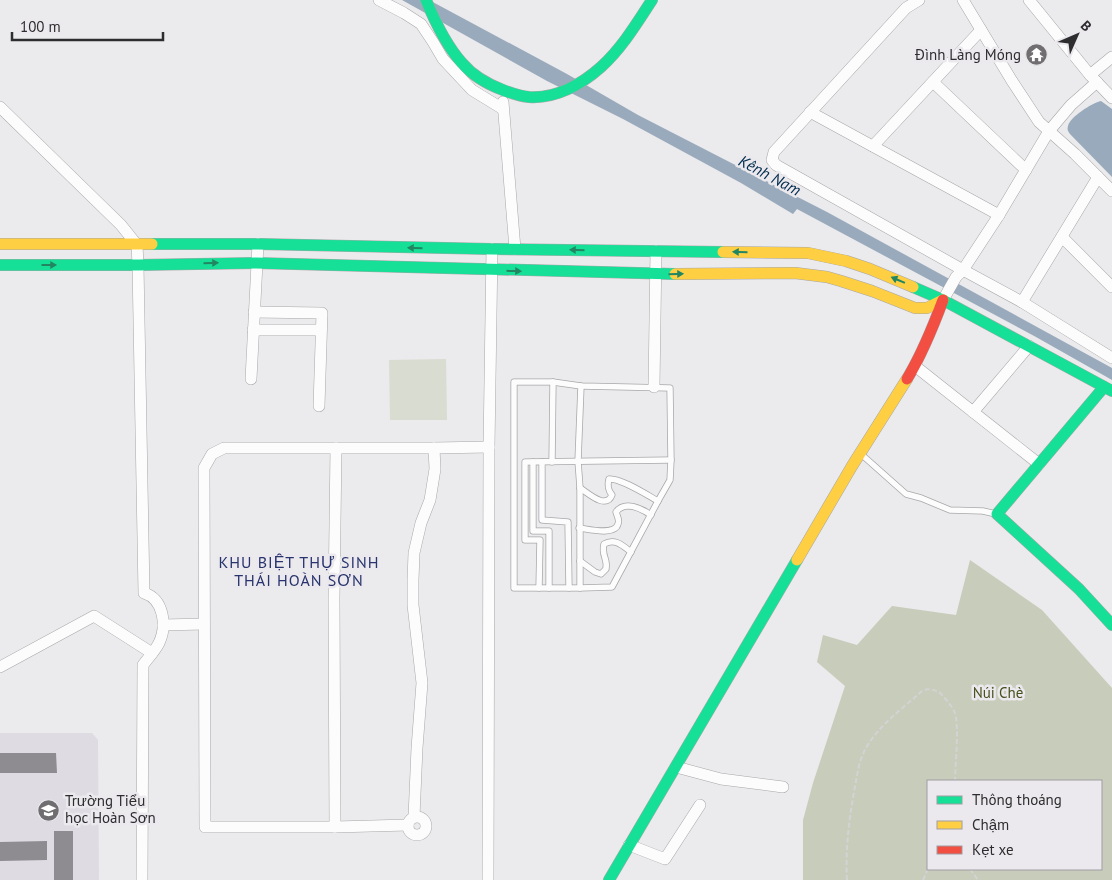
<svg xmlns="http://www.w3.org/2000/svg" width="1112" height="880" font-family="'PT Sans',sans-serif">
<style>
.built{fill:#dedbe2}
.green{fill:#d9dcd0}
.forest{fill:#c8ccbb;fill-rule:evenodd}
.water{fill:#99aabc}
.building{fill:#8e8b91}
.lines{fill:none;stroke-linecap:round;stroke-linejoin:round}
.lane-casing{stroke:#a8a7a9;stroke-width:7}
.street-casing{stroke:#a8a7a9;stroke-width:12}
.fast-casing{stroke:#a8a7a9;stroke-width:12}
.slow-casing{stroke:#a8a7a9;stroke-width:12}
.jam-casing{stroke:#a8a7a9;stroke-width:12}
.path{stroke:#d3d3d4;stroke-width:2;stroke-dasharray:5 2.5;stroke-linecap:butt}
.lane{stroke:#fcfcfc;stroke-width:5.5}
.street{stroke:#fcfcfc;stroke-width:11}
.fast{stroke:#16e098;stroke-width:11}
.slow{stroke:#ffcf43;stroke-width:11}
.jam{stroke:#f24e42;stroke-width:11}
.oneway{fill:#228663}
.labels{text-anchor:middle;stroke-width:5;stroke-linejoin:round;paint-order:stroke}
.poi-label{font-size:15px;fill:#2d2c2e;stroke:#ebe9ed;text-anchor:end}
.park-label{font-size:15px;fill:#46501b;stroke:#ebe9ed}
.water-label{font-size:16px;font-style:italic;fill:#002b4d;stroke:#ebe9ed}
.neighbourhood-label{font-size:16px;letter-spacing:1px;fill:#27346d;stroke:#ebe9ed}
</style>
<rect width="100%" height="100%" fill="#ebeaec"/>
<path class="built" d="M0 733H92L98 740 99 880H0Z"/>
<path class="green" d="M446 359 447 420H390L389 360Z"/>
<path class="forest" d="M970 560 1042 610 1112 688V880H803V820L813 783 845 686 817 662 823 635 857 645 892 606 956 615ZM928 781H1101V869H928Z"/>
<g class="water">
<path d="M402 0H429L567 74 638 115 827 212 1112 368V380L1036 337 797 209 793 214 741 183 623 119 547 81Z"/>
<path d="M1101 101 1112 109V177L1070 134C1068 131 1067 130 1068 126 1070 117 1092 103 1101 101Z"/>
</g>
<g class="building">
<path d="M0 753H56L57 773H0Z"/>
<rect x="54" y="831" width="19" height="49"/>
<path d="M47 841V860L0 861V842Z"/>
</g>
<g class="lines">
<defs>
<g id="lane">
<path d="M514 382H553L581 386 670 388 671 460 670 480 658 501 612 587 580 588H514Z"/>
<path d="M861 454 906 494 921 498 950 510 983 511 996 514"/>
<path d="M533 462V531H549V588"/>
<path d="M542 462V520L568 522 569 588"/>
<path d="M552 462 553 382"/>
<path d="M580 488C588 493 606 510 612 495 608 490 607 486 609 479 621 478 647 495 658 501"/>
<path d="M579 528C588 529 615 536 618 524 620 520 617 516 616 512 625 500 642 509 651 515"/>
<path d="M580 561 595 572 601 574 606 569C608 558 601 556 604 544 615 538 622 545 631 552"/>
<path d="M539 588 540 540H525V462L671 460"/>
<path d="M580 588V488L578 461 581 386"/>
</g>
<g id="street">
<path d="M379 0 404 13 421 24 433 42 443 59 472 90 503 109"/>
<path d="M919 0 906 8 774 152 772 160 776 165 963 270 1022 302 1112 358"/>
<path d="M963 0 1012 81 1039 122 1075 154 1112 191"/>
<path d="M1029 0 1090 75 1112 98"/>
<path d="M1090 75 1112 57"/>
<path d="M933 82 1026 170"/>
<path d="M503 102 515 249"/>
<path d="M0 107 121 225 137 245 138 265 144 593C164 599 167 626 159 643 155 651 148 658 143 665L142 880"/>
<path d="M810 112 999 215"/>
<path d="M873 146 981 30"/>
<path d="M1062 237 1112 287"/>
<path d="M943 300 956 277 963 270 999 215 1049 131 1071 105 1097 82"/>
<path d="M1022 302 1098 177"/>
<path d="M254 312 322 313 319 406"/>
<path d="M253 330H320"/>
<path d="M915 366 1039 464"/>
<path d="M251 379 258 244"/>
<path d="M654 387 656 251"/>
<path d="M973 412 1029 346"/>
<path d="M434 448 489 447"/>
<path d="M163 625 204 624"/>
<path d="M0 667 94 616 152 653"/>
<path d="M676 767 721 779 783 787"/>
<circle cx="417" cy="826" r="9"/>
<path d="M408 825 335 827H205L204 468 212 454 224 448H434L435 469 430 500 421 523 414 553 413 580V605L422 683 417 748 414 817"/>
<path d="M335 827 334 599 336 448"/>
<path d="M629 845 665 859 700 805"/>
<path d="M488 880 489 447 492 249"/>
</g>
<g id="fast">
<path d="M426 0C435 22 446 45 462 63 473 76 487 84 503 90 511 93 520 96 529 97 556 99 582 84 601 67 622 48 637 23 652 0"/>
<path d="M152 244H258L492 249 723 252"/>
<path d="M0 265H138L256 263 675 274"/>
<path d="M913 287 943 300 1112 391"/>
<path d="M1104 387 997 514 1079 589 1112 625"/>
<path d="M609 880 797 560"/>
</g>
<g id="slow">
<path d="M0 244H152"/>
<path d="M723 252 808 253 846 261 870 269 913 287"/>
<path d="M675 274 795 273 827 277 841 281 872 291 915 308H927L943 300"/>
<path d="M797 560 852 466 907 379"/>
</g>
<path id="jam" d="M907 379C922 354 933 327 943 300"/>
</defs>
<use href="#lane" class="lane-casing"/>
<use href="#street" class="street-casing"/>
<use href="#fast" class="fast-casing"/>
<use href="#slow" class="slow-casing"/>
<use href="#jam" class="jam-casing"/>
<g class="path">
<path d="M970 869 978 880"/>
<path d="M847 880C845 847 850 813 856 781 858 770 860 758 866 748 879 725 902 709 922 691 927 688 934 689 940 693 945 698 951 705 954 711 960 722 955 767 955 781"/>
<path d="M923 880 928 869"/>
</g>
<use href="#lane" class="lane"/>
<use href="#street" class="street"/>
<use href="#fast" class="fast"/>
<use href="#slow" class="slow"/>
<use href="#jam" class="jam"/>
</g>
<defs><path id="oneway-solid" d="M-6-.8H1V-3.2L6.5 0L1 3.2V.8H-6Z" transform="scale(1.25)"/></defs>
<g class="oneway">
<use href="#oneway-solid" transform="translate(415 248) rotate(-179)"/>
<use href="#oneway-solid" transform="translate(577 250) rotate(-179)"/>
<use href="#oneway-solid" transform="translate(740 252) rotate(-179)"/>
<use href="#oneway-solid" transform="translate(211 263) rotate(-1)"/>
<use href="#oneway-solid" transform="translate(49 265)"/>
<use href="#oneway-solid" transform="translate(514 271) rotate(1)"/>
<use href="#oneway-solid" transform="translate(676 274) rotate(-1)"/>
<use href="#oneway-solid" transform="translate(898 280) rotate(-157)"/>
</g>
<defs>
<symbol id="temple-disc" viewBox="-11 -11 22 22"><circle r="9.5" fill="#706e70" stroke="#ebe9ed"/><path d="M0-6L5-2H3V0L6.5 2.5H4V6H1.5V3h-3V6H-4V2.5H-6.5L-3 0V-2H-5Z" fill="#fff"/></symbol>
<symbol id="school-disc" viewBox="-11 -11 22 22"><circle r="9.5" fill="#706e70" stroke="#ebe9ed"/><path d="M0-5L7-2L0 1L-7-2ZM-4 1L0 2.5L4 1V4Q0 6-4 4Z" fill="#fff"/></symbol>
</defs>
<g fill-rule="evenodd">
<use href="#temple-disc" x="1024" y="42" width="25" height="25"/>
<use href="#school-disc" x="36" y="798" width="25" height="25"/>
</g>
<g class="labels">
<g class="poi-label">
<text x="1021" y="60">Đình Làng Móng</text>
<text x="65" y="806" text-anchor="start">Trường Tiểu<tspan x="65" dy="17">học Hoàn Sơn</tspan></text>
</g>
<g class="park-label">
<text x="998" y="698">Núi Chè</text>
</g>
<g class="water-label">
<text transform="translate(770 175) rotate(28)" y="6">Kênh Nam</text>
</g>
<g class="neighbourhood-label">
<text x="299" y="568">KHU BIỆT THỰ SINH<tspan x="299" dy="18">THÁI HOÀN SƠN</tspan></text>
</g>
</g>
<rect x="927" y="780" width="175" height="90" fill="#ebe9ed" stroke="#9f9da1"/>
<rect x="937" y="796" width="25" height="8" fill="#16e098" stroke="#9f9da1"/>
<text x="972" y="805" font-size="15" fill="#2d2c2e">Thông thoáng</text>
<rect x="937" y="821" width="25" height="8" fill="#ffcf43" stroke="#9f9da1"/>
<text x="972" y="830" font-size="15" fill="#2d2c2e">Chậm</text>
<rect x="937" y="846" width="25" height="8" fill="#f24e42" stroke="#9f9da1"/>
<text x="972" y="855" font-size="15" fill="#2d2c2e">Kẹt xe</text>
<g transform="translate(1077 35) rotate(45)" stroke="#ebe9ed" stroke-width="4" paint-order="stroke">
<path d="M0-4L9 19L0 12L-9 19Z" fill="#2d2c2e"/>
<text y="-8" font-size="14" font-weight="bold" text-anchor="middle" fill="#2d2c2e">B</text>
</g>
<path d="M12 32v8h151v-8" fill="none" stroke="#2d2c2e" stroke-width="2.5"/>
<text x="20" y="32" font-size="15" fill="#2d2c2e" stroke="#ebe9ed" stroke-width="4" paint-order="stroke">100 m</text>
</svg>
